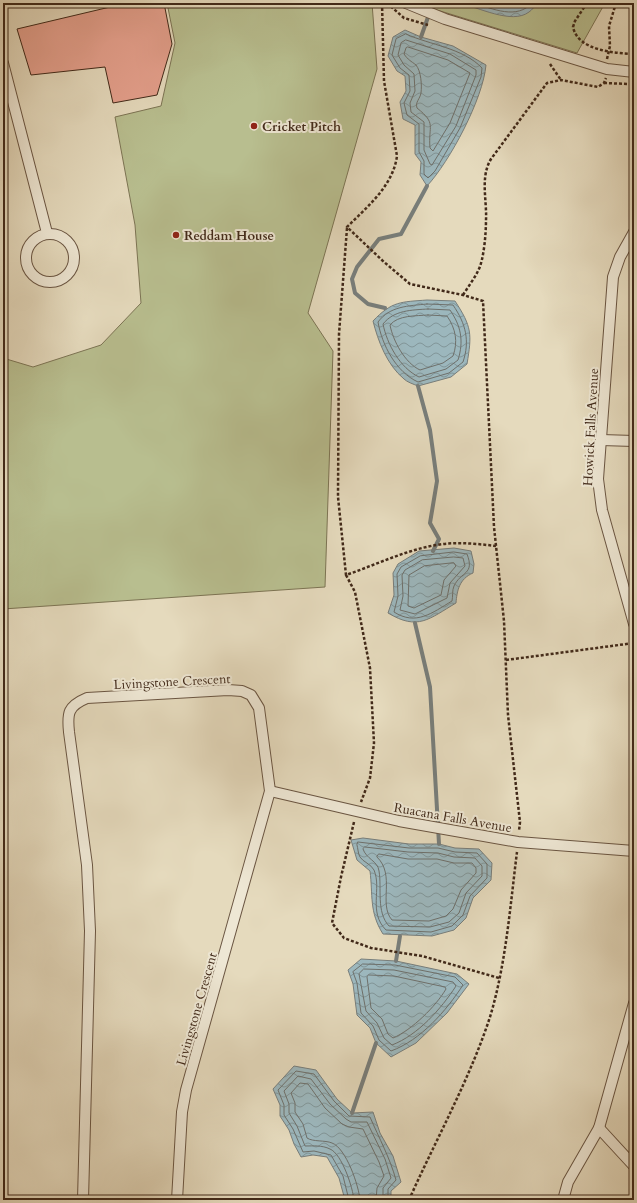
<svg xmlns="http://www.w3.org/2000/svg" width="637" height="1203" font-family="Cardo,serif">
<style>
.park{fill:#b8be8f;stroke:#7c7454}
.water{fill:url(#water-waves);stroke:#787e7b}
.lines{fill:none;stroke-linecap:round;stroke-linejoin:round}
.shore{stroke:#6e706b;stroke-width:1}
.stream{stroke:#787e7b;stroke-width:4}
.building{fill:#e5a08d;stroke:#412919}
.minor-casing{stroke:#6a5542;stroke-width:12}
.path{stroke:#412919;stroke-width:2.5;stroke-dasharray:3 2;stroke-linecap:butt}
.minor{stroke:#eee7d4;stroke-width:10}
.poi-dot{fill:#8f2418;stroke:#eee7d4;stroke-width:1.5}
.labels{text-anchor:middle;stroke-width:4;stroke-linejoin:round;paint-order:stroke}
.poi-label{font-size:13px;font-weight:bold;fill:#412919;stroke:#eee7d4;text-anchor:start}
.street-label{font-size:13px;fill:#412919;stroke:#eee7d4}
</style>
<defs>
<pattern id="water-waves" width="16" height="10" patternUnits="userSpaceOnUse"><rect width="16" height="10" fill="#9cb7bd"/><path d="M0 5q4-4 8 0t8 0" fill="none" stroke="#819599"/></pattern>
</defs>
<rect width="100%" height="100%" fill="#e5dabd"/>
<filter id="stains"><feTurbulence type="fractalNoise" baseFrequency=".005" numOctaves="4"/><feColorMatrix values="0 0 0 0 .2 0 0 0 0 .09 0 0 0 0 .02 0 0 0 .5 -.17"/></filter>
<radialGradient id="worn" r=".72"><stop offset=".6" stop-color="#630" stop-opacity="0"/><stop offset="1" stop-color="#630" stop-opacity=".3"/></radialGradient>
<g class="park">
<path d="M167 3H372L377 69 308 313 333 351 325 587 3 609V358L33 367 101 345 141 303 135 225 115 117 161 106 175 43Z"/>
<path d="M420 3H605L577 53 424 6Z"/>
</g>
<g class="water">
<path d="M459 3H538C535 6 532 10 529 12 512 25 478 7 459 3Z"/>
<path d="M405 30 421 37 453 46 486 65C483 99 450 161 427 186L420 175 421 162 415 154V125L403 119 400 102 406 91 405 76 397 71 388 56 393 37Z"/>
<path d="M427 300 455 301C472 327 472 334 467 364L451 377 418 386C413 384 407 382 404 379 387 365 378 341 373 321 392 301 401 302 427 300Z"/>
<path d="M454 548 471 551 474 564 473 573C459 579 457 591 456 603 429 619 418 631 388 613L394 595 393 573 398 564 419 551Z"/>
<path d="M363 838 409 844H439L455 848 479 849 492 863 491 880 473 898 466 918 454 930 432 936 383 934C369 912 373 895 370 871L357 860 351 840Z"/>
<path d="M361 959 396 961 457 974 469 984 447 1013 416 1043 391 1057 376 1043 370 1028 357 1015 353 984 348 970Z"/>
<path d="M294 1066 316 1070 337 1099 352 1113 373 1112 380 1133 393 1156 401 1182 391 1191V1200H345L339 1178 327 1157 313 1155 301 1157 294 1144 289 1130 280 1116V1105L273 1089Z"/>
</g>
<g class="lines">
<g class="shore">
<path d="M474 3C493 9 517 20 532 3"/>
<path d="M406 34C430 45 463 48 482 68L481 77 460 128 435 171 428 178 424 174V161L419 152V124L407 115 404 103 410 91 409 75 400 68 392 55 396 39Z"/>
<path d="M406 40 450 54 476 70V75L456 126 432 165 430 164 424 150V122L411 112 410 103 415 91 414 74 404 65 398 55 401 43Z"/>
<path d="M408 47 448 60 470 73 450 123 433 151 430 148C428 125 437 124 417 108 415 102 420 99 421 93 422 85 421 71 416 65 411 61 408 60 404 54L406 48Z"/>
<path d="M427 304 453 305C466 324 470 341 463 362L449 373 418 382C396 372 382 345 378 322 390 306 408 306 427 304Z"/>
<path d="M428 309 450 310C461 326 464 341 458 360L446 369 419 377C400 368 387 344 383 324 394 310 412 310 428 309Z"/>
<path d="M428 315 447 316C456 329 458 342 453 356L443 363 420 370C405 363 393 341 390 325 398 315 416 316 428 315Z"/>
<path d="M454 552 467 554C475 575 461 571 454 586 452 590 453 597 452 601 432 613 416 626 394 612L398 596 397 574 401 567 420 556Z"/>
<path d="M454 557 463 558 465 566 450 583 447 598 415 614 400 610 403 596 402 575 405 570 422 560Z"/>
<path d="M454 563 456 566 444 580 441 595 414 608 408 606 409 575 424 566Z"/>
<path d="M358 842 409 848H438L455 852 477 853 487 864V878L470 896 463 915 452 926 431 932 386 930C368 912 382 889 374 870 371 864 363 862 360 857 358 854 358 848 357 845Z"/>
<path d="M365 847 408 852 438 853 454 857 475 858 482 866V876L466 893 459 913 449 922 430 927 389 926C376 912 382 888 379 871 378 861 366 859 363 849Z"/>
<path d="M379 854 408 859H437L454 863H472L476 868V873L461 890 453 909 446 916 429 921 392 920C378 904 396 875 377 857Z"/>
<path d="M363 964 395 965 455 977 463 985C446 1011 421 1040 391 1051L379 1040 373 1026 361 1013 357 983 353 972Z"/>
<path d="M364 969 394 970 453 982 456 986C441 1009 418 1035 392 1045L384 1038 377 1023 366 1011 359 974Z"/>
<path d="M369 975 394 976 445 987 446 989C436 1006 412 1030 393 1038L388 1034 382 1019 371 1008 367 977Z"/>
<path d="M349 1200 343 1176 331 1155 314 1151 303 1152 293 1129 284 1115V1105L278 1090 296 1071 314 1074 334 1101 349 1116 370 1117C379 1138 390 1158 396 1180L388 1189V1200"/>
<path d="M354 1200C353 1188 342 1154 330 1149 322 1145 313 1146 305 1146L297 1126 289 1113V1104L284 1091 298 1076 311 1079 330 1104 346 1119 351 1122H367L385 1159 391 1178 383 1188V1200"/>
<path d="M360 1200C359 1186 346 1148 332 1143 325 1140 313 1142 307 1138L303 1124 295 1112V1103L291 1093 300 1083 308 1084 325 1108 342 1124 349 1127 363 1129 379 1162 384 1176 377 1188 376 1200"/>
</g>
<g class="stream">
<path d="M421 37 433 3"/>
<path d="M385 308 368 304 355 293 352 279 357 267 379 239 401 234 427 186"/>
<path d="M418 386 430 430 437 481 430 523 439 539 433 551"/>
<path d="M415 623 430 687 439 844"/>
<path d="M396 961 400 936"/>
<path d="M352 1113 376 1043"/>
</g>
</g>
<path class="building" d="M127 3H164L172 44 157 95 113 103 105 67 31 75 17 29Z"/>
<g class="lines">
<defs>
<g id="minor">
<path d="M406 3 445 19 607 69 634 72"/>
<path d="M3 63 47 233"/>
<path d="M634 232 620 257 613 277 598 479 602 510 634 624"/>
<circle cx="50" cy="258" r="24"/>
<path d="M601 440 634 441"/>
<path d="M270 791 399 821 518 842 634 851"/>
<path d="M599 1128 634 1166"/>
<path d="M83 1200 90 931 87 865 69 732C67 713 68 706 87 698L228 690 242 691 251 695 259 708 270 791 186 1090 182 1112 177 1200"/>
<path d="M563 1200 568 1182 599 1128 634 1003"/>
</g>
</defs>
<use href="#minor" class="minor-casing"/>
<g class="path">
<path d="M382 3 384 81 397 156C393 186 367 207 347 227L384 262 410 284 463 295 483 301 494 527 504 621 508 715 520 822 519 831"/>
<path d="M387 3 404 18 428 25"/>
<path d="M587 3 575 21 573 27C578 51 615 53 634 54"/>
<path d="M607 59 610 46 609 26 616 3"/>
<path d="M550 64 561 80"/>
<path d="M604 83 630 84"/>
<path d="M347 228 339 334 338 497 346 575C378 564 410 548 443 544 461 542 479 544 496 546"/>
<path d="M463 295C468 287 474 279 478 271 484 260 486 233 486 220 487 200 480 177 491 159L547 83 561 80 598 87 604 83 606 78"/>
<path d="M346 575 355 592 370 668 374 743 370 778 361 802"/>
<path d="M506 660 634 643"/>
<path d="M354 822 341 877 332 923 344 938 371 948 422 956 499 978"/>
<path d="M409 1200C436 1139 469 1081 490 1017 506 964 510 907 517 852"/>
</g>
<use href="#minor" class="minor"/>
</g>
<g class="poi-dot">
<circle cx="254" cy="126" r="4"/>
<circle cx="176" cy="235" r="4"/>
</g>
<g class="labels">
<g class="poi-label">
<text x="262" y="131">Cricket Pitch</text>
<text x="184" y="240">Reddam House</text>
</g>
<g class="street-label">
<text transform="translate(590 427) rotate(-87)" y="5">Howick Falls Avenue</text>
<text transform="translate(172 681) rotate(-3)" y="5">Livingstone Crescent</text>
<text transform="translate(453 817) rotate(10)" y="5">Ruacana Falls Avenue</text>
<text transform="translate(196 1009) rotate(-74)" y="5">Livingstone Crescent</text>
</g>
</g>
<rect width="637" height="1203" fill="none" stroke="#e5dabd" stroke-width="16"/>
<rect x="4" y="4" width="629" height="1195" fill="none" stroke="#412919" stroke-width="2"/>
<rect x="8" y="8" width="621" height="1187" fill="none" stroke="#412919"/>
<rect width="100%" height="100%" filter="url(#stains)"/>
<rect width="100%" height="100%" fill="url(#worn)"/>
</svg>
